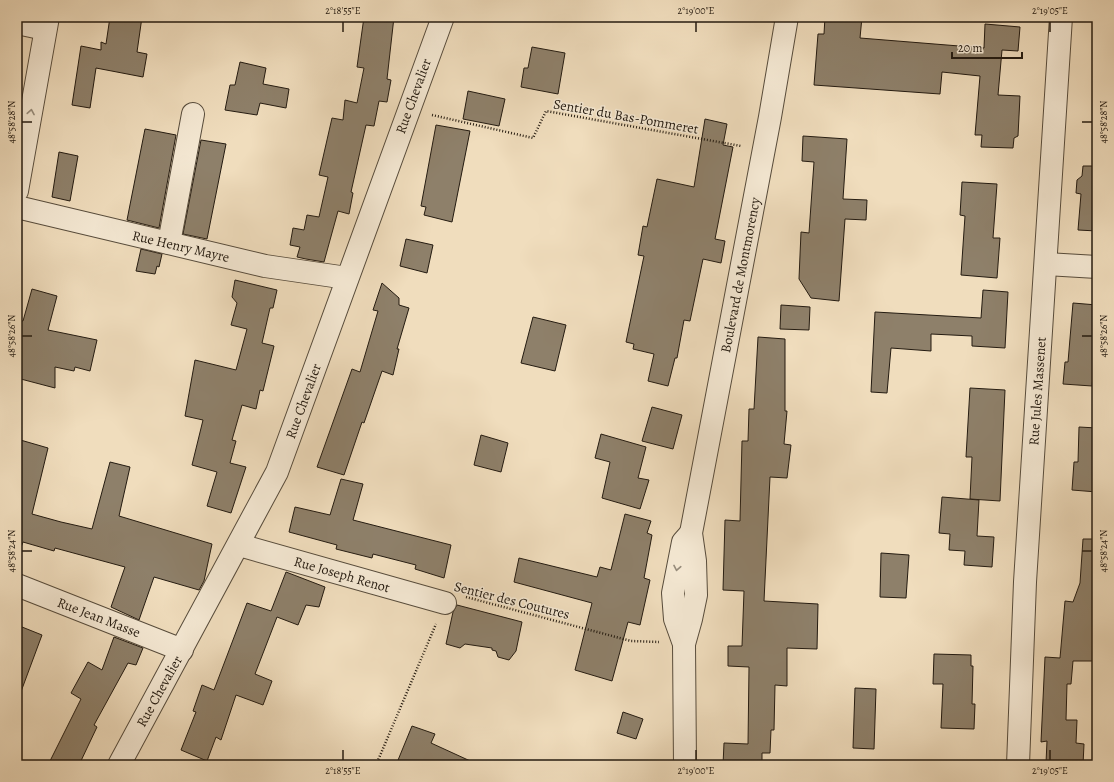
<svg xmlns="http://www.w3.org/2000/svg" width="1114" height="782" font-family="Alegreya,serif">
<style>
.building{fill:#8e806a;stroke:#241b11}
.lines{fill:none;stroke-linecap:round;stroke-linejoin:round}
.minor-casing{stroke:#574c3c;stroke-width:24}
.path{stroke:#241b11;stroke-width:2.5;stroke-dasharray:1 2;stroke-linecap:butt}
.minor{stroke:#f5e9d4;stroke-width:22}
.oneway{stroke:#978c7c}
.ticks{fill:none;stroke:#241b11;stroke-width:1.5}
.labels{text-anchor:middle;stroke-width:3;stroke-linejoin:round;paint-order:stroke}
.street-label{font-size:14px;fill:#241b11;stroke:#f5e9d4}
.neatline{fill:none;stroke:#241b11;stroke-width:1.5}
.ticks-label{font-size:10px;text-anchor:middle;fill:#241b11}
</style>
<rect width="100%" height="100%" fill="#f0ddbd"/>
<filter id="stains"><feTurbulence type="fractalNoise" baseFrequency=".005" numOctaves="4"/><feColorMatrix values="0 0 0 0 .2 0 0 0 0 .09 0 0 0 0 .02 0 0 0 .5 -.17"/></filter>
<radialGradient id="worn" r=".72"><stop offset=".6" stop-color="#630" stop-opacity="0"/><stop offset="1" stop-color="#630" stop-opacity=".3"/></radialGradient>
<g class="building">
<path d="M110 17H142L137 52 147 54 143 77 96 68 90 108 72 105 81 46 101 50V42L106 44Z"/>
<path d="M364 17H394L387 79 391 80 387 102 379 101 374 126 366 125 351 192 353 193 349 214 338 211 324 262 306 259 297 257 300 247 290 245 293 228 304 230 307 215 319 217 328 177 319 175 332 118 343 120 345 100 357 103 364 68 357 67Z"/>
<path d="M825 17H862L860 38 984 48 985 24 1020 27 1018 51 1002 50 998 95 1020 96 1018 136 1014 138 1013 148 981 147 982 135H975L980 76 942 72 940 94 814 85 818 34H824Z"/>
<path d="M532 47 565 53 558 94 521 87 524 68H528Z"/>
<path d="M240 62 266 68 263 84 289 89 286 108 260 103 257 115 225 110 230 85H235Z"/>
<path d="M468 91 505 99 499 126 463 119Z"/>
<path d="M705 119 727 124 723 145 733 147 715 239 725 241 721 263 703 259 690 321 684 320 677 358H675L668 386 648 381 654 354 633 349 634 344 626 342 644 256 638 255 643 226 647 227 657 179 694 187Z"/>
<path d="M436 125 470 131 452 222 424 215 426 207 421 206Z"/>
<path d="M145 129 176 135 159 228 127 220Z"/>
<path d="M803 136 847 139 843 199 867 200 866 220 845 219 839 301 811 298 799 279 801 232 809 233 814 162 802 161Z"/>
<path d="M201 140 226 144 207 239 183 234Z"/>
<path d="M59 152 78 156 70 201 52 197Z"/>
<path d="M1083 166H1097V231L1078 230 1081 194 1076 193 1077 180 1082 176Z"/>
<path d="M962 182 997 184 993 238H1000L997 278 961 275 965 216 960 215Z"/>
<path d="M406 239 433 245 427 273 400 266Z"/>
<path d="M141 249 162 254 159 267 157 266 155 274 136 271Z"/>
<path d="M235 280 277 290 273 308H270L262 343 274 346 263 391 260 390 256 409 242 405 232 440 236 441 230 463 246 467 231 513 207 506 217 472 192 465 203 420 185 416 195 360 236 370 247 329 231 325 237 303 232 297Z"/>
<path d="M382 283 399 298V305L409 308 397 349H399L393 375 382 371 364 423 362 422 344 475 317 467 352 369 360 372 378 311 373 310Z"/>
<path d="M32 289 57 296 48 330 97 340 90 371 75 367 74 371 55 367V388L17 378V320L23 321Z"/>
<path d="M983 290 1008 292 1005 348 972 346V336L931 334V351L891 348 887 393 871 392 875 312 981 318Z"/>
<path d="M1073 303 1097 305V376H1093L1092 386 1063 384 1065 362H1068Z"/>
<path d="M781 305 810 307 809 330 780 329Z"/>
<path d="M533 317 566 325 555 371 521 363Z"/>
<path d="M758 337 785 339V411H787L784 444 791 445 787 478 770 477 764 601 818 604 817 649 787 648V686L775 685 774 730H771L770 753H762V763L755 762V765H723L724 743 748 744 749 667 728 666V646H742L744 591 723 590 725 520 740 521 742 441H748L749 409H754Z"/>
<path d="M970 388 1005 390 1000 501 970 499 972 457H966Z"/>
<path d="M652 407 682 415 673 449 642 441Z"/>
<path d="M1079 427 1097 428V492L1072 490 1074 462H1078Z"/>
<path d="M601 434 646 447 638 478 649 480 640 509 602 498 610 462 595 458Z"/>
<path d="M481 435 508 443 501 472 474 465Z"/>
<path d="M17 439 48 448 32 514 61 522 92 529 110 462 130 467 119 516 212 544 204 581 199 590 154 577 139 620 111 607 125 567 55 548 54 551 23 542 20 550H17Z"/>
<path d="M341 479 363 484 353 520 451 545 444 578 415 569 416 565 373 554 372 558 336 549 337 545 289 532 295 507 330 515Z"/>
<path d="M942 497 979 500 977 536 994 537 992 567 964 565 965 551 949 550 950 534 939 533Z"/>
<path d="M625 514 651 521 647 533 652 535 644 578 650 580 640 625 628 622 612 681 575 670 592 603 514 582 519 558 597 577 600 567 611 570Z"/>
<path d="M1083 539H1097V639H1094L1093 661H1073L1071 684H1067L1066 720H1077L1076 743 1084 744 1083 765H1056L1046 763 1047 741 1041 742 1045 657 1060 658 1065 601 1073 602 1080 583Z"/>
<path d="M881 553 909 555 906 598 880 597Z"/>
<path d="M286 572 325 587 319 607 306 605 298 625 277 617 255 674 272 681 263 705 236 695 221 740 216 737 207 761 181 750 196 712 193 711 202 685 214 690 247 603 271 611Z"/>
<path d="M457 605 522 622 516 651 509 660 498 657 496 651 492 650V648L465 644 460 648 446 644 453 612Z"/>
<path d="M17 625 42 635 19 697 17 696Z"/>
<path d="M114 637 143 648 136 665 128 663 94 725 97 727 79 765H48L81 699 71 693 88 662 102 670Z"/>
<path d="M934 654 971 655V666H973L972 704H975L974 729 941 728 943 684H933Z"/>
<path d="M855 688 876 689 874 749 853 748Z"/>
<path d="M623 712 643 719 636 739 617 733Z"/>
<path d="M412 726 435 734 431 743 479 765H396Z"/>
</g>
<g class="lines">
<defs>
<g id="minor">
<path d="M17 23 45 29"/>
<path d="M17 191 48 17"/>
<path d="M17 207 265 266 347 278"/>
<path d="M169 243 193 114"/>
<path d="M1046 264 1097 267"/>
<path d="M239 545 445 603"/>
<path d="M17 585 182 650"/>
<path d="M684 644 675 619 673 593 683 542 691 533"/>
<path d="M119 765 277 472 443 17"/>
<path d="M685 765 684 644 691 619 696 595 695 561 691 533 770 117 787 17"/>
<path d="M1018 765 1025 582 1061 17"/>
</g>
</defs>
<use href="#minor" class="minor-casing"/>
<g class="path">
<path d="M432 115 533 138 546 111 741 146"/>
<path d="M466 597 631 641 659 642"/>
<path d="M376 765 436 624"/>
</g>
<use href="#minor" class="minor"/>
</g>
<defs><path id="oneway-chevron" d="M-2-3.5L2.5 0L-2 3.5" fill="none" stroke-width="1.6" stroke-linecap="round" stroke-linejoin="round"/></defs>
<g class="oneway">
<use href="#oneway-chevron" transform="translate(31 112) rotate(-80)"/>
<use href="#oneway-chevron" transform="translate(677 568) rotate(101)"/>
</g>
<path class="ticks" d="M343 22V32M696 22V32M1050 22V32M22 122H32M1082 122H1092M22 336H32M1082 336H1092M22 551H32M1082 551H1092M343 750V760M696 750V760M1050 750V760"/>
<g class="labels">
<g class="street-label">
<text transform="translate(413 96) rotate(-70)" y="5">Rue Chevalier</text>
<text transform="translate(626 116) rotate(10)" y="5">Sentier du Bas-Pommeret</text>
<text transform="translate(181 246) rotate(13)" y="5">Rue Henry Mayre</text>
<text transform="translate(740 275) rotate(-79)" y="5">Boulevard de Montmorency</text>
<text transform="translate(1037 391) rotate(-86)" y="5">Rue Jules Massenet</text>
<text transform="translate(303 401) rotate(-70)" y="5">Rue Chevalier</text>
<text transform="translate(342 574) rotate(16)" y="5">Rue Joseph Renot</text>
<text transform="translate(512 600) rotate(14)" y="5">Sentier des Coutures</text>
<text transform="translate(99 617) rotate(21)" y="5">Rue Jean Masse</text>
<text transform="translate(159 691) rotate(-61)" y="5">Rue Chevalier</text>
</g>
</g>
<rect width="1114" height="782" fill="none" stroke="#f0ddbd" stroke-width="44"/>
<path d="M952 52v6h70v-6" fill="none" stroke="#241b11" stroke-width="2"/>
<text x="958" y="52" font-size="12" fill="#241b11" stroke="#f5e9d4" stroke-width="3" paint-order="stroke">20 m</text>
<rect x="22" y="22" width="1070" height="738" class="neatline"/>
<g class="ticks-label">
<text x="343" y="14">2°18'55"E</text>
<text x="696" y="14">2°19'00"E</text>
<text x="1050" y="14">2°19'05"E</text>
<text transform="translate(11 122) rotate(-90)" y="4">48°58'28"N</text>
<text transform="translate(1103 122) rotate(-90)" y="4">48°58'28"N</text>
<text transform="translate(11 336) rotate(-90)" y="4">48°58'26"N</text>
<text transform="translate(1103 336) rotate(-90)" y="4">48°58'26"N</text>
<text transform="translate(11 551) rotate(-90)" y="4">48°58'24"N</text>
<text transform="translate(1103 551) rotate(-90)" y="4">48°58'24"N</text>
<text x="343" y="774">2°18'55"E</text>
<text x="696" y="774">2°19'00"E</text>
<text x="1050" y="774">2°19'05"E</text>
</g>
<rect width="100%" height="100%" filter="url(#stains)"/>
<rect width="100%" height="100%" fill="url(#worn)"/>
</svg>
